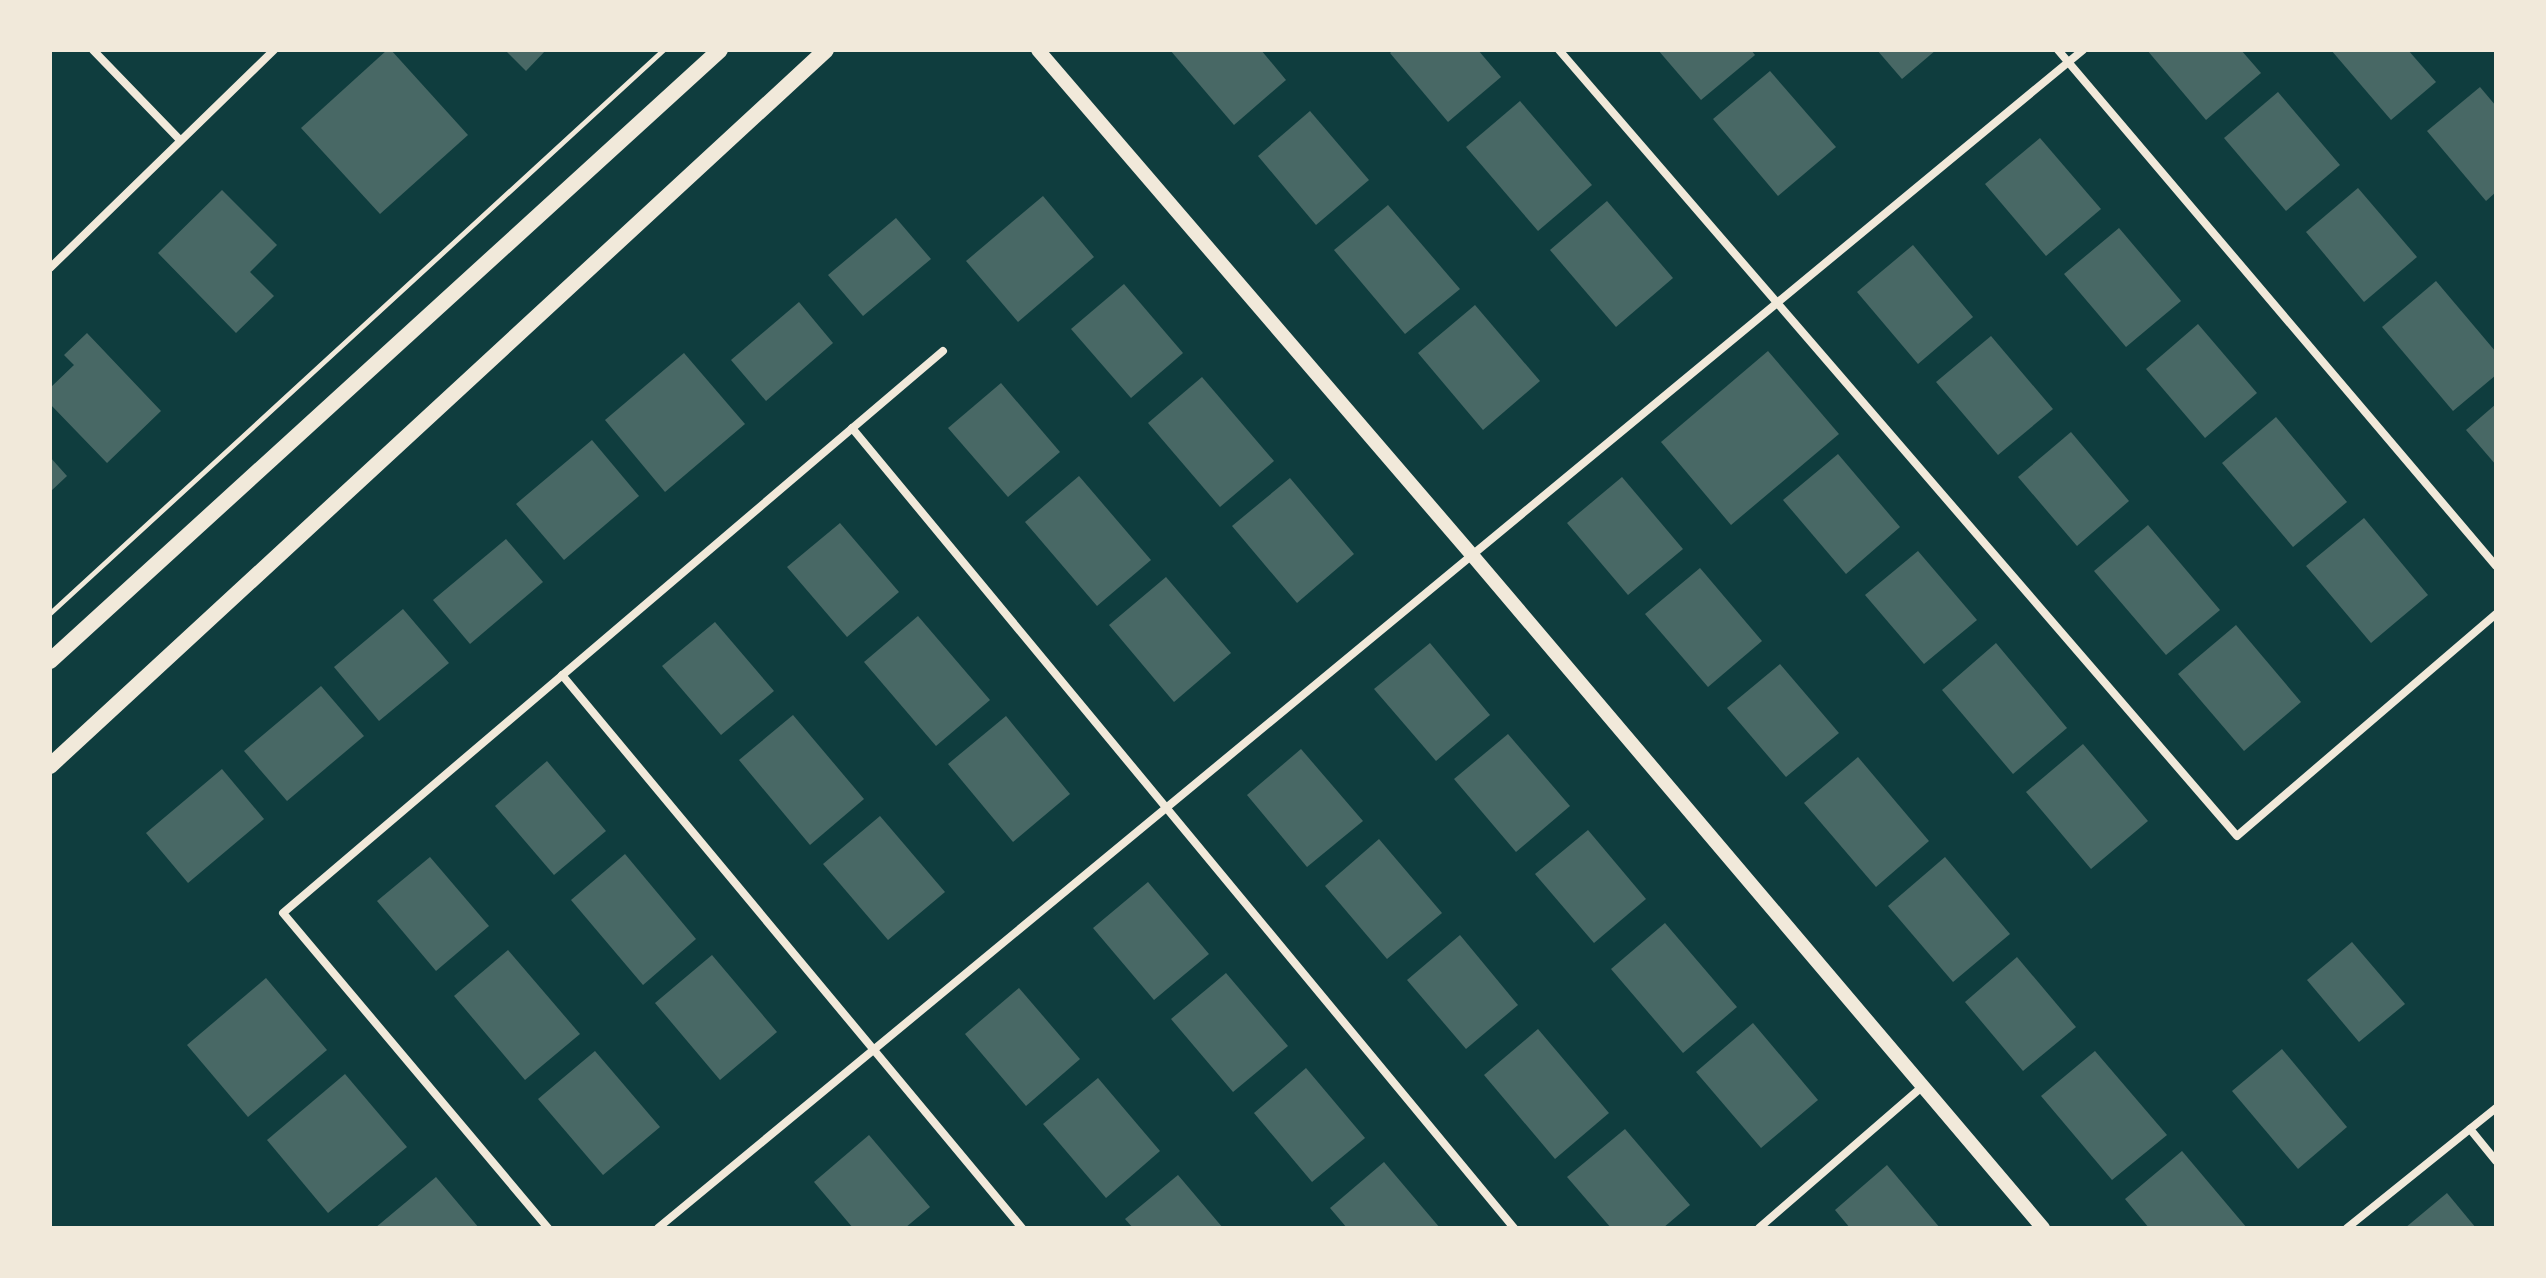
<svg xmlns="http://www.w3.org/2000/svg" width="2546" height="1278" font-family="'Crimson Pro',serif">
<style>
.building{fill:#486865}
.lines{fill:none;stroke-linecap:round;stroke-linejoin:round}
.path{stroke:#f1e9da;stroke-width:5}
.minor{stroke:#f1e9da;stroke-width:8}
.tertiary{stroke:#f1e9da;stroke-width:14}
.secondary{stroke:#f1e9da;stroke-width:16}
</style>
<rect width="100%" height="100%" fill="#0f3d3e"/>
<g class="building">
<path d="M387 50H391L468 135 380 214 301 128Z"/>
<path d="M505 50H546L526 71Z"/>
<path d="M1170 50H1261L1286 80 1234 125Z"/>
<path d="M1393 50H1478L1501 77 1448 122 1390 53Z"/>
<path d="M1658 50H1751L1755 55 1701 100Z"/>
<path d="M1877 50H1936L1902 79Z"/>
<path d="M2147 50H2241L2261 73 2206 120Z"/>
<path d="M2331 50H2408L2436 82 2391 120Z"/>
<path d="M1770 71 1836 147 1778 196 1713 119Z"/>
<path d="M2480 87 2496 106V192L2486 201 2427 131Z"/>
<path d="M2278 92 2340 165 2286 211 2224 138Z"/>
<path d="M1520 101 1592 185 1538 231 1466 147Z"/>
<path d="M1310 111 1369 180 1316 225 1258 156Z"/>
<path d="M2040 138 2101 209 2046 256 1985 184Z"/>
<path d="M2358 188 2417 257 2364 302 2306 232Z"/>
<path d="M222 190 277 245 250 272 274 296 236 333 158 253Z"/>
<path d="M1043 196 1094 257 1018 322 966 261Z"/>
<path d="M1607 201 1673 278 1616 327 1550 250Z"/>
<path d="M1388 205 1460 289 1405 334 1334 250Z"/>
<path d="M896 218 931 259 863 316 828 275Z"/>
<path d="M2119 228 2181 301 2126 347 2064 274Z"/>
<path d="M1913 245 1973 317 1918 364 1857 292Z"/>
<path d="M2436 281 2496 352V375L2453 411 2382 327Z"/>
<path d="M1124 284 1183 353 1131 398 1071 329Z"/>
<path d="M799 302 833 343 766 401 731 360Z"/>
<path d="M1475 305 1540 381 1483 430 1418 353Z"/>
<path d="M2198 324 2257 393 2205 438 2146 369Z"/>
<path d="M87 333 161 411 107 463 50 404V388L74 365 64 355Z"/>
<path d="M1991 336 2053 409 1998 455 1936 382Z"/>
<path d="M1768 351 1839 434 1731 525 1661 442Z"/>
<path d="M684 353 745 424 665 492 605 420Z"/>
<path d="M1202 377 1274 461 1220 507 1148 423Z"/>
<path d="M1001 383 1060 452 1008 497 948 428Z"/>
<path d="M2496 404V465L2466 430Z"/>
<path d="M2276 417 2347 502 2293 547 2222 463Z"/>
<path d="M2071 432 2129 501 2077 546 2018 477Z"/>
<path d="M592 440 639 496 564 560 516 504Z"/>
<path d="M1838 454 1900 527 1846 574 1783 500Z"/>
<path d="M50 457 67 476 50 492Z"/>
<path d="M1079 476 1151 560 1097 606 1025 522Z"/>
<path d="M1622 477 1683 549 1628 595 1567 523Z"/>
<path d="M1290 478 1354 554 1297 603 1232 526Z"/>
<path d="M2364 518 2428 595 2371 643 2306 566Z"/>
<path d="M840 523 899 592 847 637 787 567Z"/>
<path d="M2148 525 2220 610 2166 655 2094 571Z"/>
<path d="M506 539 543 582 470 644 433 600Z"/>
<path d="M1918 551 1977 620 1924 664 1865 595Z"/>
<path d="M1700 568 1762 641 1708 687 1645 614Z"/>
<path d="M1166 577 1231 653 1174 702 1109 625Z"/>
<path d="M403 609 449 663 379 721 334 667Z"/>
<path d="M918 616 990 700 936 746 864 662Z"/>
<path d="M715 622 774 691 721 735 662 666Z"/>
<path d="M2236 625 2301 702 2244 751 2178 674Z"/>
<path d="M1430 643 1490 715 1436 761 1374 689Z"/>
<path d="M1996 643 2067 728 2013 774 1942 690Z"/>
<path d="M1780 664 1839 733 1786 777 1727 708Z"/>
<path d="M321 686 364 736 287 801 244 751Z"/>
<path d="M793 715 864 799 810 845 739 760Z"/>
<path d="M1006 716 1070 794 1013 842 948 764Z"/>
<path d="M1508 734 1570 806 1516 852 1454 779Z"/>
<path d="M2083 744 2148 821 2091 869 2026 792Z"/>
<path d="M1301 749 1363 821 1307 867 1247 795Z"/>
<path d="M1858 757 1929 841 1876 887 1804 803Z"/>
<path d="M547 761 606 831 554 875 495 806Z"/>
<path d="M222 769 264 819 188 883 146 833Z"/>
<path d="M880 816 945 892 888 940 823 864Z"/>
<path d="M1588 830 1646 899 1594 943 1535 874Z"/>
<path d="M1379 839 1442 913 1387 959 1325 886Z"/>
<path d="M625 854 696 939 643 985 571 900Z"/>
<path d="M430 857 489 926 436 971 377 901Z"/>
<path d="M1945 857 2010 934 1953 982 1888 906Z"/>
<path d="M1148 882 1209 954 1154 1000 1093 928Z"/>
<path d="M1665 923 1737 1007 1683 1053 1611 969Z"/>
<path d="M1460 935 1518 1005 1466 1049 1407 980Z"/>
<path d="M2352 942 2405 1004 2359 1042 2307 980Z"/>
<path d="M508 950 580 1034 525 1080 454 996Z"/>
<path d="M712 955 777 1032 720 1080 655 1003Z"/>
<path d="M2017 957 2076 1027 2023 1071 1965 1002Z"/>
<path d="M1226 973 1288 1046 1233 1092 1171 1019Z"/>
<path d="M266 978 327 1050 248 1117 187 1045Z"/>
<path d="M1019 988 1080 1059 1026 1106 965 1034Z"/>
<path d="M1753 1023 1818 1100 1761 1148 1696 1072Z"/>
<path d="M1538 1029 1609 1113 1555 1159 1484 1075Z"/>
<path d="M2282 1049 2347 1127 2298 1169 2232 1091Z"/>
<path d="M595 1051 660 1127 603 1175 538 1099Z"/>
<path d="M2095 1051 2167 1135 2112 1180 2041 1096Z"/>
<path d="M1306 1068 1365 1138 1312 1182 1254 1113Z"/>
<path d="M345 1074 407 1147 328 1213 267 1140Z"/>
<path d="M1098 1078 1160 1151 1106 1198 1043 1124Z"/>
<path d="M1625 1129 1690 1205 1663 1228H1611L1567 1177Z"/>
<path d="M869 1135 930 1207 905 1228H853L814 1182Z"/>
<path d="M2182 1151 2247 1228H2149L2125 1199Z"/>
<path d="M1384 1162 1440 1228H1347L1330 1208Z"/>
<path d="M1887 1165 1940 1228H1850L1835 1210Z"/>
<path d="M1178 1175 1223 1228H1133L1125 1219Z"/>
<path d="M436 1177 479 1228H375Z"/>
<path d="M2447 1193 2476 1228H2405Z"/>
</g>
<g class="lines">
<path class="path" d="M50 614 664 50"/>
<g class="minor">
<path d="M93 50 180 140"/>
<path d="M1559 50 2237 836 2496 614"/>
<path d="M2058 50 2496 566"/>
<path d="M50 268 274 50"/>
<path d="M852 428 1514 1228"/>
<path d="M562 675 1022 1228"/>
<path d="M2470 1129 2496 1161"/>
<path d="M548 1228 283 913 943 351"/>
<path d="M658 1228 2083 50"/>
<path d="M1759 1228 1923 1086"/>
<path d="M2347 1228 2496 1108"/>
</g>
<path class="tertiary" d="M1038 50 1472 555 2043 1228"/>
<g class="secondary">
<path d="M50 661 720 50"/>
<path d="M50 766 826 50"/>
</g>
</g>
<rect width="2546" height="1278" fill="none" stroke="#f1e9da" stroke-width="104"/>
</svg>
